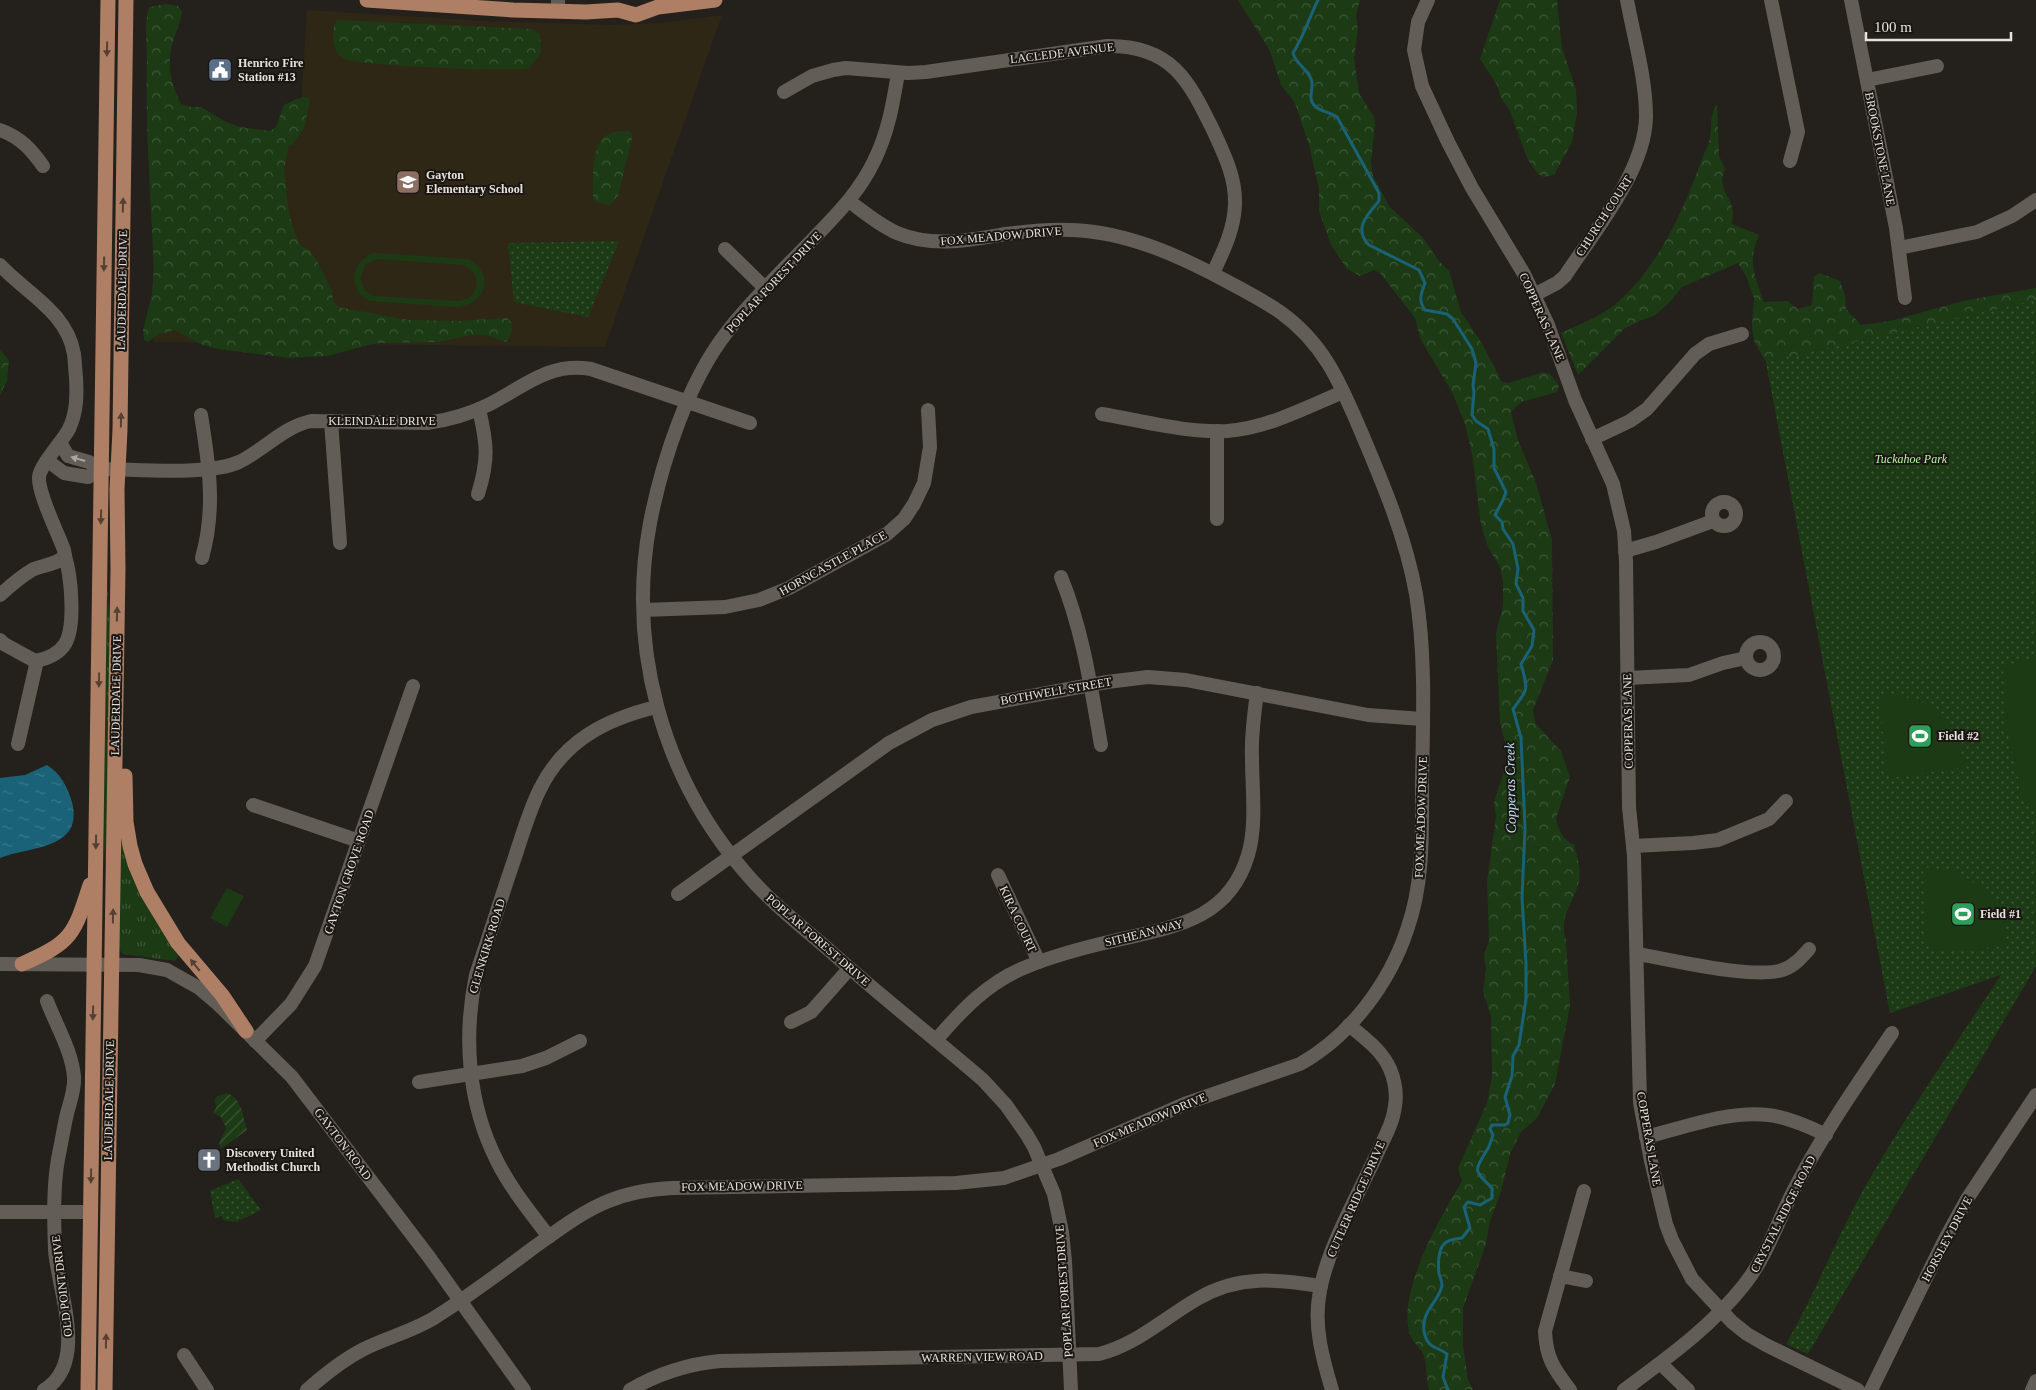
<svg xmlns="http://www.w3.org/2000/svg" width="2036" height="1390" font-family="Georgia,serif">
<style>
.education{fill:#2f2716}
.grass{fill:url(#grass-tufts)}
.forest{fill:url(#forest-crowns)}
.park{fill:url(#park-dots)}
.garden{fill:url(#garden-furrows)}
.pitch{fill:#1c3b15;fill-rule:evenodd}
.water{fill:url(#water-ripples)}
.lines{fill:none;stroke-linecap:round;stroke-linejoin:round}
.stream{stroke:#1a6277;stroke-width:3}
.minor{stroke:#625d57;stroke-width:14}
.major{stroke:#ae7f65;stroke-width:15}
.oneway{fill:#564033}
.oneway2{fill:#aaa6a1}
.labels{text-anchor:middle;stroke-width:4;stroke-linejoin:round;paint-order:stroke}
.street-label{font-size:12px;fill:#e5e2de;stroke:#1b1612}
.poi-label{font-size:12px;font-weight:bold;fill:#e5e2de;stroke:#1b1612;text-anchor:start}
.park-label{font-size:12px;font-style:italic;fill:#b4f6a6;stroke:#1b1612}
.water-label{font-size:14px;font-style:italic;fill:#bce7f7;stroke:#1b1612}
</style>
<defs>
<pattern id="grass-tufts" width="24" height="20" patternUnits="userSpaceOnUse" patternTransform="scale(1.25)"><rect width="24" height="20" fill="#1c3b15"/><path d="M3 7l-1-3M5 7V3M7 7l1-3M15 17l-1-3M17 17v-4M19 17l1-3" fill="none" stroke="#3d5737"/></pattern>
<pattern id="forest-crowns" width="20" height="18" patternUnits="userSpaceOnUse" patternTransform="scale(1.25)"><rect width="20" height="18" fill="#1c3b15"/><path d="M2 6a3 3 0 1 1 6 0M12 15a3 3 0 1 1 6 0" fill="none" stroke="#3d5737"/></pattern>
<pattern id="park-dots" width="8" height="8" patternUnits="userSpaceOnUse" patternTransform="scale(1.25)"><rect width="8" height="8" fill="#1c3b15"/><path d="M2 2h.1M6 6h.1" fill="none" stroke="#3d5737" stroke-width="1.8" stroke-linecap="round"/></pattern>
<pattern id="garden-furrows" width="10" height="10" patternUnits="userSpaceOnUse" patternTransform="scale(1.25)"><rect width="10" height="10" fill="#1c3b15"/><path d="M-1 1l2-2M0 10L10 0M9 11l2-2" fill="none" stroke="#3d5737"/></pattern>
<pattern id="water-ripples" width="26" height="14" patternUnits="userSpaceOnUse" patternTransform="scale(1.25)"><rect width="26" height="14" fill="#1a6277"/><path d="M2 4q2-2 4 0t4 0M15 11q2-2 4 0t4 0" fill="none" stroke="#3b788a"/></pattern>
</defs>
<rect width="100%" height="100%" fill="#24201b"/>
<path class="education" d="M307 10 486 21 611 25 660 23 722 15 605 347 154 342 151 124 299 133Z"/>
<g class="grass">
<path d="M107 574 110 630 107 863H105L102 802Z"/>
<path d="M120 842H123L179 955 175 961 123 954 118 948Z"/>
</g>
<g class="forest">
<path d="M1238 0H1360L1356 16 1358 29 1354 58 1359 93 1374 117 1375 124 1371 162 1373 176 1389 206 1423 238 1439 261 1449 271 1461 312 1483 345 1502 382 1509 383 1543 372 1550 374 1559 385 1557 392 1521 402 1511 412 1518 440 1536 483 1552 540 1553 660 1533 710 1536 724 1561 751 1570 777 1556 818C1558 829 1563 840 1574 845 1578 859 1583 873 1577 888 1571 905 1559 919 1566 940L1570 1006 1555 1084 1537 1118 1521 1132 1510 1154 1501 1192 1490 1221 1486 1244 1463 1308V1345L1468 1380 1473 1390H1429C1426 1379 1427 1367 1424 1356 1422 1349 1414 1344 1411 1337 1394 1296 1441 1216 1462 1181L1458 1168 1487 1103 1492 1076 1491 1017 1483 991 1486 970 1484 955 1489 941 1487 881 1496 817 1494 802 1507 762 1506 746 1500 723 1496 634 1503 605V582L1500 567 1488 547 1481 525 1472 453 1464 421 1453 394 1421 340 1415 318 1380 273 1374 270 1360 276 1347 269 1331 245 1319 211V189L1309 145 1295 103 1281 85 1270 51Z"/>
<path d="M1500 0H1557L1562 48 1576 89 1577 113 1572 142 1554 175 1544 177 1538 174 1528 160 1509 109 1501 98 1497 85 1480 59Z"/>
<path d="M167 4 178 6 182 11C181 20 177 30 174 38 166 62 170 82 181 104L191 107H201L226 122 240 127 270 131 276 127 284 105 296 99 307 97 310 100 304 128 292 145H289L284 169 289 214 295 234 301 246 309 250 317 261 332 291 333 301 338 307 408 320 458 321 507 318 512 323C513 330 511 336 506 342L486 335H471L438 342 376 343 327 356 290 358 218 349 200 344 175 330 159 334 148 342 144 340 143 330 152 294 154 268C151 199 145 129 147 60 147 43 144 23 149 7Z"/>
<path d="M337 20 532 29 540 35 541 53 529 68 525 69C477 70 429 68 380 64 372 63 350 62 343 58 331 51 331 30 337 20Z"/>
<path d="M1717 105 1719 156 1725 169C1716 188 1731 195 1733 212 1733 216 1732 221 1732 224L1759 235C1747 261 1755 277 1764 302L1787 301 1798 309 1812 305 1814 276 1820 273 1840 281 1845 295 1846 309 1861 325 1890 321 1963 301 2036 288V488L1890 1013 1766 362 1754 341 1752 327 1754 298 1746 276 1738 263 1682 287 1669 303 1654 316 1639 321 1624 329 1578 375 1561 333C1580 324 1602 316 1618 302 1661 263 1684 209 1703 156 1706 150 1709 144 1710 138 1712 126 1709 115 1717 105Z"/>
<path d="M629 131 632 134V138L618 196 610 205 596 202 593 199C594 179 588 139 614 132 618 131 624 132 629 131Z"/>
<path d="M0 350 9 360 7 381 0 395Z"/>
</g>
<g class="park">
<path d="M619 241 588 317 514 302 508 243Z"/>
<path d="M2036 300V966L1808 1354 1786 1344C1816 1292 1837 1236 1866 1185 1907 1113 1956 1044 2001 975L1890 1013 1766 362Z"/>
<path d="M238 1179 261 1210 236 1222 223 1220 222 1216 215 1218 210 1191Z"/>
</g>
<path class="garden" d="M226 1093C242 1098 242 1114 247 1130L221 1149 219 1144 226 1128 221 1117 213 1113 216 1108 215 1099 218 1096Z"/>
<g class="pitch">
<path d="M374 253 468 259C496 274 486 305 456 307L370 301C346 290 351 261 374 253ZM377 259 464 265C479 272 481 287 469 298L459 301 374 296 365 291 360 278 365 265Z"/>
<path d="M2036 658V812L2024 803 2006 727 2003 666Z"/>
<path d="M1894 695C1944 703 1954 720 1965 767L1891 778 1886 771 1880 697Z"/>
<path d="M1923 867 1959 872 1985 891 1997 906 2004 921 2007 946 1952 951 1932 950 1926 945Z"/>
<path d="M227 888 244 896 227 927 210 918Z"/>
</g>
<path class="water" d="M47 765C61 774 67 786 72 802 84 850 30 846 0 858V778L25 775Z"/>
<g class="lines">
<path class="stream" d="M1318 0C1309 18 1304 36 1293 53 1296 65 1310 70 1312 82 1313 91 1307 100 1316 107 1322 112 1330 112 1337 117L1379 193V201C1367 215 1353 229 1369 245L1419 270 1425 283C1421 294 1418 300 1425 310L1447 314 1453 319 1472 349 1476 363 1473 385 1474 392 1472 415 1476 421 1488 429 1494 449V468L1506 492 1503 500 1495 515 1502 522 1503 529 1513 544 1518 569 1516 584 1523 598V611L1534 630 1532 646 1521 664C1528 689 1529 689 1513 709L1521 738 1525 828 1522 898 1526 963V999L1519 1045 1513 1056 1512 1076 1505 1097 1510 1115 1508 1123 1505 1125H1492L1490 1129 1493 1135C1491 1140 1490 1146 1487 1150 1474 1172 1473 1169 1492 1188V1198L1480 1205 1468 1202 1464 1207 1470 1228 1462 1238C1456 1239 1448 1239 1444 1244 1438 1250 1438 1266 1439 1274 1440 1277 1442 1282 1442 1285 1440 1301 1421 1310 1424 1331 1427 1349 1437 1346 1447 1354L1443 1377 1448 1390"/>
<g class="minor">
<path d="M1428 0 1418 22 1414 50 1422 86 1448 142 1472 188 1524 274 1548 325 1575 400 1613 484 1624 531 1626 561 1629 807 1634 856 1640 1103 1651 1161 1666 1224 1672 1240 1692 1279 1732 1322 1747 1334 1766 1345 1858 1390"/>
<path d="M1771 0 1798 132 1790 161"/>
<path d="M1851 0 1896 228 1905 298"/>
<path d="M558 11V0"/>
<path d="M898 73C893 104 888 133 874 161 860 191 837 214 814 238 785 268 753 298 727 332 688 382 662 461 650 523 627 647 662 776 744 871 769 901 800 925 829 950 879 995 932 1036 983 1080L1006 1105 1027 1135 1034 1147 1054 1194 1062 1232 1065 1261 1071 1390"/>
<path d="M1867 80 1937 66"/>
<path d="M784 92 812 76 833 70 846 68 908 73 926 72 1107 46C1172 45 1189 81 1214 132 1225 156 1236 178 1235 205 1234 230 1223 252 1213 273"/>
<path d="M0 130C20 137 31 149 43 166"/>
<path d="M1899 248 1977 232 2012 216 2036 200"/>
<path d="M725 249 765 288"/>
<path d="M0 265C26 293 67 312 74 354 75 361 75 369 76 377 77 395 77 412 69 429 62 442 40 465 39 477 38 494 58 533 64 550L65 556C57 565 42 565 32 570 20 577 10 586 0 595"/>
<path d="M1534 295 1557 283 1565 276C1594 232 1645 171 1646 117 1646 78 1634 38 1627 0"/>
<path d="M1102 414C1143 421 1186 433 1227 431 1268 428 1307 407 1343 392"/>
<path d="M201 415C209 465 216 508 202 558"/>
<path d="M331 421 340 543"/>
<path d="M1217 431V519"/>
<path d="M1592 439 1630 421 1647 409 1695 354 1709 344 1742 334"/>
<path d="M61 444 68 456 89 462 101 469C136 469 208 476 239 462 264 450 283 427 311 421L427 423C449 420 470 414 490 404 525 386 549 362 591 369L750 423"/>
<path d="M48 461 64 473 88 477 101 469"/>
<path d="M478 494C489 459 487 444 479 409"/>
<circle cx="1724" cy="514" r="12"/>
<path d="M1625 551 1656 542 1713 521"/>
<path d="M1061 577C1083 631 1091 688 1101 745"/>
<path d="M644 610 725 607 759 600 789 588 887 534 904 519 914 504 924 483 930 447 928 410"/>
<path d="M0 640 4 644 35 661 36 665 18 744"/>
<circle cx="1760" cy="656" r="14"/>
<path d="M35 661C46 659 58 655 65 644 76 626 71 576 65 556"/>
<path d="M1627 678 1689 675 1723 663 1746 658"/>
<path d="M253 805 359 841"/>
<path d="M1633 846 1693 843 1718 840 1769 819 1786 801"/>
<path d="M998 875 1039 962"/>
<path d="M678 894 889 743 932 720 971 707 1107 682 1148 677 1186 680 1368 715 1422 719"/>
<path d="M1637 954C1670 959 1757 981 1785 969 1795 965 1802 957 1809 949"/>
<path d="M0 964 139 965 167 970 199 988 219 1005 292 1077 429 1257 524 1390"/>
<path d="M791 1022 811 1012 849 969"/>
<path d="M936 1040C962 1010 988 982 1026 967 1055 955 1086 947 1117 940 1173 927 1229 920 1248 855 1257 825 1252 789 1252 757 1251 736 1254 715 1257 693"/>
<path d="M255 1041 291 1004 315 966 413 686"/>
<path d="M419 1082 522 1066 546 1058 580 1041"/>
<path d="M1646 1137C1683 1128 1729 1110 1768 1115 1788 1117 1808 1126 1826 1135"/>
<path d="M0 1212H90"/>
<path d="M549 1237C531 1213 511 1189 497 1161 468 1104 463 1037 476 975 489 937 501 898 514 860 522 836 529 811 540 789 564 740 607 719 656 707"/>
<path d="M1560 1276 1586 1281"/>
<path d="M184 1355 207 1390"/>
<path d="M1661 1364 1688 1390"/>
<path d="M44 1390C89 1363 58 1291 55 1250 54 1221 53 1188 58 1159 61 1145 63 1132 66 1118 69 1104 75 1091 74 1077 72 1051 56 1025 47 1001"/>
<path d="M307 1390C324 1375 341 1361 362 1350 385 1338 411 1332 434 1318 468 1297 501 1272 533 1248 557 1231 580 1213 606 1202 627 1193 650 1189 673 1188L956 1183 1004 1178 1059 1159 1187 1103 1300 1064C1350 1036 1389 984 1407 930 1424 882 1422 832 1422 782 1423 720 1426 656 1416 594 1406 538 1384 486 1362 434 1341 385 1325 344 1280 312 1264 301 1247 292 1230 283 1180 256 1128 232 1071 230 1049 229 1028 231 1006 234 970 240 933 248 897 233 879 225 865 213 849 201"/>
<path d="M630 1390C659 1373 688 1364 720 1361L1099 1354C1138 1344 1165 1317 1199 1298 1239 1275 1277 1279 1321 1286"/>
<path d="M1332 1390C1323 1360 1314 1328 1319 1297 1325 1252 1357 1197 1376 1156 1383 1140 1393 1124 1395 1106 1397 1094 1395 1081 1390 1069 1382 1050 1364 1038 1349 1025"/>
<path d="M1570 1390C1554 1369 1546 1358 1545 1331L1584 1191"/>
<path d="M1624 1390C1667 1358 1711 1327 1744 1285 1768 1255 1779 1217 1797 1184 1824 1132 1859 1082 1892 1033"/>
<path d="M1871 1390 1945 1239 1967 1199 2036 1095"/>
<path d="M2032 1390 2036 1381"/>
</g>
<g class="major">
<path d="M367 0 513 10 586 12 618 10 636 15 658 7 715 0"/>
<path d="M125 776 126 822 130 846 135 864 147 892 178 943 222 995 246 1031"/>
<path d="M22 964C72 942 74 935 90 885"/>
<path d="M88 1390 108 0"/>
<path d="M105 1390 118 569 117 489 120 430 126 0"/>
</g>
</g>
<defs><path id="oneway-solid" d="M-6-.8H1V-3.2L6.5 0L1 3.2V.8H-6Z" transform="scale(1.25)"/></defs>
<g class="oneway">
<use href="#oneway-solid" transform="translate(107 49) rotate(91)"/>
<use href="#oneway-solid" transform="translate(123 205) rotate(-89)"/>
<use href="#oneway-solid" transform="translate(104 264) rotate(91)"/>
<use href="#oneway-solid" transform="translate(121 420) rotate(-89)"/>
<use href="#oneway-solid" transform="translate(101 517) rotate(91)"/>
<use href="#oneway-solid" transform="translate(117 614) rotate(-89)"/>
<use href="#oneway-solid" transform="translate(99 680) rotate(91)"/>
<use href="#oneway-solid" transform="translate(96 842) rotate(91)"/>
<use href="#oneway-solid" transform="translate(113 916) rotate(-89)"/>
<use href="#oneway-solid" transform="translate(195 965) rotate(-129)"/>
<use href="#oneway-solid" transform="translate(93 1013) rotate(91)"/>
<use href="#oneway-solid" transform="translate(91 1176) rotate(91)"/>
<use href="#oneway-solid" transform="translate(106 1341) rotate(-89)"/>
</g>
<use class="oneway2" href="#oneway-solid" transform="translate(78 459) rotate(-164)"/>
<defs>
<symbol id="civic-square" viewBox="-11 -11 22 22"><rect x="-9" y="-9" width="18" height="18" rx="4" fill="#5c6f8a" stroke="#1b1612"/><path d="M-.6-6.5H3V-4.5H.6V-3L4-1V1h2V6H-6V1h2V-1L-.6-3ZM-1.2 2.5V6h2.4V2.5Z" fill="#fff"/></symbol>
<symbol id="school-square" viewBox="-11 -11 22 22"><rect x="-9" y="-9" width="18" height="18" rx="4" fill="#8d6e63" stroke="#1b1612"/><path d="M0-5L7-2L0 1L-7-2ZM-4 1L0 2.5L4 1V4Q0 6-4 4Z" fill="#fff"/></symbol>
<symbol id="stadium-square" viewBox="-11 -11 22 22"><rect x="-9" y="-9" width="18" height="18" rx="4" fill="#2e9e5b" stroke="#1b1612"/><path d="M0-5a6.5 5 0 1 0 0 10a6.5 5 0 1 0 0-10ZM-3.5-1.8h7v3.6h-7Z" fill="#fff"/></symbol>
<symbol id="church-square" viewBox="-11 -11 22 22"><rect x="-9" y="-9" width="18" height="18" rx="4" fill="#6b7280" stroke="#1b1612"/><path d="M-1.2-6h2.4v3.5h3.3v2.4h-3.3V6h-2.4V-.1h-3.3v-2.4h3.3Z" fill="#fff"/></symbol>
</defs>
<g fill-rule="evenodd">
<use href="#civic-square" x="206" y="56" width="28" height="28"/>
<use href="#school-square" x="394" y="168" width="28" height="28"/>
<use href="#stadium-square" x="1906" y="722" width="28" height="28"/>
<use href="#stadium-square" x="1949" y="900" width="28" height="28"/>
<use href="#church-square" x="195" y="1146" width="28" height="28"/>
</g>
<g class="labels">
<g class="street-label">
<text transform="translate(1062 53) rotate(-7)" y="4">LACLEDE AVENUE</text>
<text transform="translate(1880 149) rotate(79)" y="4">BROOKSTONE LANE</text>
<text transform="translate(1604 216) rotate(-57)" y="4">CHURCH COURT</text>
<text transform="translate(1001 236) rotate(-5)" y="4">FOX MEADOW DRIVE</text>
<text transform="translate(774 282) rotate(-47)" y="4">POPLAR FOREST DRIVE</text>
<text transform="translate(122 290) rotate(-89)" y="4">LAUDERDALE DRIVE</text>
<text transform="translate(1542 317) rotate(66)" y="4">COPPERAS LANE</text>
<text x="382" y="425">KLEINDALE DRIVE</text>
<text transform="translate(833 563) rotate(-29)" y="4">HORNCASTLE PLACE</text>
<text transform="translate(1056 691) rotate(-10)" y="4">BOTHWELL STREET</text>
<text transform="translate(116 695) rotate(-89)" y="4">LAUDERDALE DRIVE</text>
<text transform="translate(1628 721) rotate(-91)" y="4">COPPERAS LANE</text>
<text transform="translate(1421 817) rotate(-88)" y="4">FOX MEADOW DRIVE</text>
<text transform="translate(349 872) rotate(-71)" y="4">GAYTON GROVE ROAD</text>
<text transform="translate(1018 919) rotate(65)" y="4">KIRA COURT</text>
<text transform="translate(1144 933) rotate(-14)" y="4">SITHEAN WAY</text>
<text transform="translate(818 940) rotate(41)" y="4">POPLAR FOREST DRIVE</text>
<text transform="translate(487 946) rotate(-73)" y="4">GLENKIRK ROAD</text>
<text transform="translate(109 1100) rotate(-89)" y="4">LAUDERDALE DRIVE</text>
<text transform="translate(1150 1120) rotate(-23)" y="4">FOX MEADOW DRIVE</text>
<text transform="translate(1649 1139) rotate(80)" y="4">COPPERAS LANE</text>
<text transform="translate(343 1144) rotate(53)" y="4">GAYTON ROAD</text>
<text transform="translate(742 1186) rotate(-1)" y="4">FOX MEADOW DRIVE</text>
<text transform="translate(1356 1199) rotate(-66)" y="4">CUTLER RIDGE DRIVE</text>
<text transform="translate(1783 1214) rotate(-63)" y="4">CRYSTAL RIDGE ROAD</text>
<text transform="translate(1947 1239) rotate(-62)" y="4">HORSLEY DRIVE</text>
<text transform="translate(62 1286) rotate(-97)" y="4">OLD POINT DRIVE</text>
<text transform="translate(1064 1291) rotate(-94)" y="4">POPLAR FOREST DRIVE</text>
<text transform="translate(982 1357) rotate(-1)" y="4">WARREN VIEW ROAD</text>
</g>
<g class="poi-label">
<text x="238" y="67">Henrico Fire<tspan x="238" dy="14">Station #13</tspan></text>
<text x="426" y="179">Gayton<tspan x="426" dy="14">Elementary School</tspan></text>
<text x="1938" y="740">Field #2</text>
<text x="1980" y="918">Field #1</text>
<text x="226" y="1157">Discovery United<tspan x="226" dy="14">Methodist Church</tspan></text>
</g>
<g class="park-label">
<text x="1911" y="463">Tuckahoe Park</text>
</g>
<g class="water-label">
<text transform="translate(1510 788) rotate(-91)" y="5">Copperas Creek</text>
</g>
</g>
<path d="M1866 32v8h145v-8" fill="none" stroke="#e5e2de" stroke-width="2.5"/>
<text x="1874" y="32" font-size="15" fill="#e5e2de" stroke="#1b1612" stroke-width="4" paint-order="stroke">100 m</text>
</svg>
